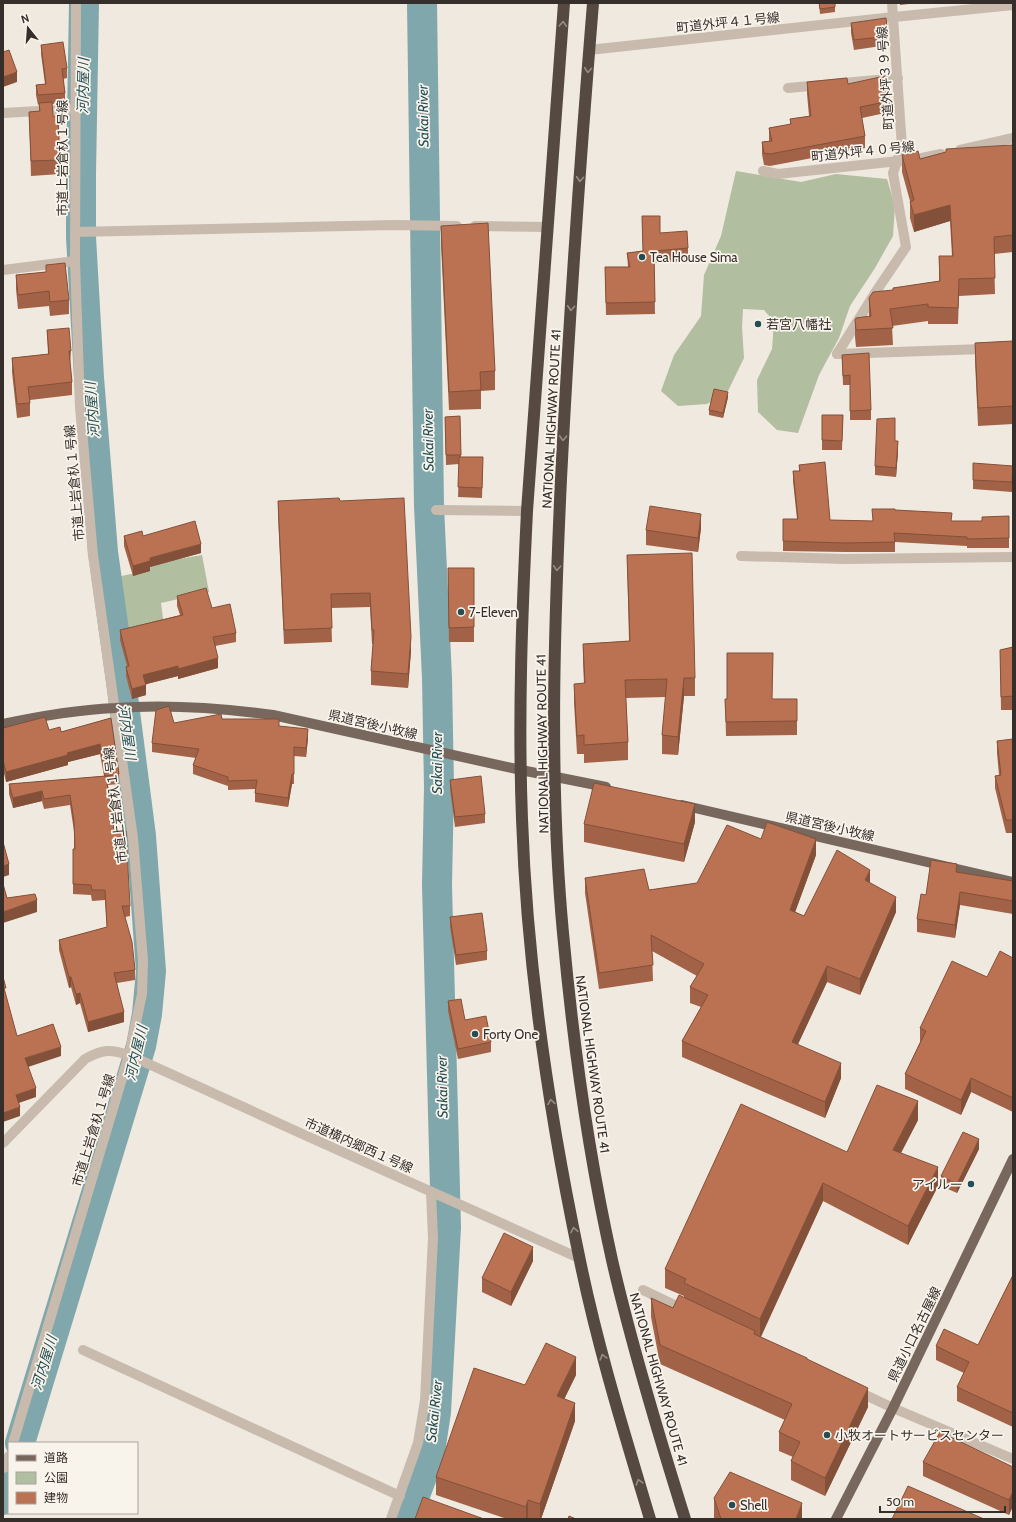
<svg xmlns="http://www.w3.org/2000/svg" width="1016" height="1522" font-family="Cabin,'Noto Sans JP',sans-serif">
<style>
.green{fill:#b2bea0}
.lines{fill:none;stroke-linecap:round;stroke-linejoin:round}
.river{stroke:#80a7ab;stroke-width:30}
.minor{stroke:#c8baac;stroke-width:10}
.major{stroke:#77675d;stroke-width:10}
.highway{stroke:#564942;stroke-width:12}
.wall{fill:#a16247}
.shaded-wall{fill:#835039}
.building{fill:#bb7252;stroke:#835039}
.oneway{stroke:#978d86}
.poi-dot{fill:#234e54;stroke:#f8f3eb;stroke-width:1.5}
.labels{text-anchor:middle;stroke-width:3.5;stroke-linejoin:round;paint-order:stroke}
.street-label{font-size:13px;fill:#362e2a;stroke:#f8f3eb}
.poi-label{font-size:13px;fill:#362e2a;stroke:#f8f3eb;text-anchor:start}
.water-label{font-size:14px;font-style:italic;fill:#234e54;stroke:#f8f3eb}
</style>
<rect width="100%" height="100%" fill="#f0e9df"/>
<g class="green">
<path d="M736 171 801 182 836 174 887 179 895 206 893 236 875 268 850 306 839 338 819 375 798 433 777 430 758 412 757 380 772 349 774 322 764 310 743 309 742 327 744 358 728 391 707 404 678 406 661 391 674 355 701 316 704 275 721 236Z"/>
<path d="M202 555 209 592 161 603 164 626 119 632 112 578 150 570 151 564Z"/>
</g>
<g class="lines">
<g class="river">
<path d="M20 1443 141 1046 147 1014 151 971 141 836 121 681 103 552 89 378 81 237V174L84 3"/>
<path d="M3 1500 9 1480"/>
<path d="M406 1519 429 1458 436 1412 446 1227 437 885 439 787 437 678 429 506 422 3"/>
</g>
<g class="minor">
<path d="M589 50 894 17 1013 5"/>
<path d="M788 88 898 78"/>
<path d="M3 113 75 109"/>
<path d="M960 150 1013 138"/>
<path d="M763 171 778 174 917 159 941 154"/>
<path d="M475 226 548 227"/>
<path d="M75 232 395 225 457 226"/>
<path d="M3 270 75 261"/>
<path d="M837 354 877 290 906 247 893 173 902 147 892 3"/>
<path d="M837 354 1013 348"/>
<path d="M436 510 527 511"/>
<path d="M741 556 845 559 1013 557"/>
<path d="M3 1143 85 1059C103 1049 110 1049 129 1055L309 1137 579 1258"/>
<path d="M643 1290 687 1311"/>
<path d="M83 1350 400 1496"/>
<path d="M857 1391 893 1408 1013 1459"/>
<path d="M13 1443 129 1055 142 994 143 961 133 838 93 555 80 407 75 261 76 3"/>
<path d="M3 1468 6 1467 9 1456"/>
<path d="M391 1519 418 1443 425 1400 433 1238 431 1192"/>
</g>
<g class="major">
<path d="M3 724C40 716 77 710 115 708 167 704 221 708 273 715L521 770 606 787"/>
<path d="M682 805 1013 882"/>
<path d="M836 1519 893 1408 1013 1159"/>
</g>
<g class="highway">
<path d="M564 3 527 511C522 613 518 716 522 819 527 965 549 1113 579 1256 597 1345 624 1432 650 1519"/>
<path d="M593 3C580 162 569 320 561 479 554 630 549 782 563 933 573 1043 588 1152 612 1260 632 1347 658 1433 685 1519"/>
</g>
</g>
<g class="wall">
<path d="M819 3H835V12L820 14Z"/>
<path d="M900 3H917L900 5Z"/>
<path d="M851 23 888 36V45L854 50 851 33Z"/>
<path d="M41 45 67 68V78L63 79 65 93V103L52 104 53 116 60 160V174L31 176 29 112 39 111V104L38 105 36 95V85L45 84 41 54Z"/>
<path d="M807 82 848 84 890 101V112L862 118 865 136V148L770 166 764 165 762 154V142L769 141V128L790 125V119L809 116 807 94Z"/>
<path d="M1013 145V252L994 254 995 294 959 296 958 324H928V321L892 326 893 345 856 347 855 337V320L869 317V298L893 290V288L939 281V256H952L950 221 914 232 910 218V201L902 172V155L920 159Z"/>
<path d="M642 216 660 233 688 248V261L654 263 655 314 606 315 605 267H628L627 253 643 251Z"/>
<path d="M441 226 495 371V390L481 391V409L449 410 441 244Z"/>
<path d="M46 265 69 300V314L50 316 49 306 18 309 16 289V275L46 272Z"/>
<path d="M47 330 71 351 70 364 72 382V395L30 400V416L17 418 12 372V358L48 354Z"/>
<path d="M1013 341V424L978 426 975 361V343Z"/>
<path d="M842 355 871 410V420H850V385H843Z"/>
<path d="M728 397 723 418 709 415V410Z"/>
<path d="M822 415H843L842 450H822Z"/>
<path d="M460 416 461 457 483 467 482 498 458 497 459 464 446 465 445 417Z"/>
<path d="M895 441 898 451 896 477 875 475V466Z"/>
<path d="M799 465 830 520 872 521 895 510 952 521H982L1009 516V548H967V546L895 542V552H845L783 551V519H797L793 481V471H799Z"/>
<path d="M1013 475 1012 492 973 489V480Z"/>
<path d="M278 501H340L411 651 408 688 371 685V671L373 644H372L370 607 331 608 332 642 284 644 278 515Z"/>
<path d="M701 528 698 552 646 545V530Z"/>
<path d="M124 536H143L201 553 150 567V571L133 576 124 546Z"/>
<path d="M627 555 695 678V696H684L678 755 662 754V735L666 697 626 698 628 742V760L584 763V754H577L574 702V684H584L583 662V644L629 641Z"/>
<path d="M448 568H474V642H449Z"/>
<path d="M177 596 212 608 236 633V642L215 646 218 668 178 679V676L146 684V695L132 699 126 676V667L127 666 120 640V630L180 615 177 606Z"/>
<path d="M1013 647V710H1001L1000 650Z"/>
<path d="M725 699H797V735L726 736Z"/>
<path d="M111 718 119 774V784L108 785 114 831 130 906V916L125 917 135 970V980L117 983 124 1022 88 1032 80 1003 76 1005 71 987 69 988 59 950V940L107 927 105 900 92 901 91 895 73 894V849H74V831L70 805 44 809 42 801 13 808 9 794V784L104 776 100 754 68 762V765L6 782 3 769V728L61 732Z"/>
<path d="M222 719 279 726 308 738 306 757 294 756V784H292L288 807 255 802V789L228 790V786L193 774V765L196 758 152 752V743L174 723Z"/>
<path d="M1013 739V833H1006L995 788V776L999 775 997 753V741Z"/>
<path d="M450 780 485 814V823L455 827 450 789Z"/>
<path d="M695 822 684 862 584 842V824Z"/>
<path d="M761 839 816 855 795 912 804 916 870 883 896 912 860 995 827 982 798 1044 841 1078 825 1118 682 1057V1041L701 1007 690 1003V987L697 976 652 951 653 981 599 989 585 893V878L649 890 697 883Z"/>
<path d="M957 872 1013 881V914L960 905 955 938 917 932V919L926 895Z"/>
<path d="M450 917 487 951V960L456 965 450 927Z"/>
<path d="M1013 958V1112L971 1092 961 1115 905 1089V1074L920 1042V1028L987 977Z"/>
<path d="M448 1001 465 1020 491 1042V1052L458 1059 448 1011Z"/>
<path d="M918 1120 901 1153 938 1186 908 1245 823 1201 761 1337 807 1359 868 1407 825 1496 791 1480V1461L793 1457 779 1451V1432L785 1420 660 1364 651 1317V1298L673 1308 684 1298V1296L665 1288V1269L847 1152Z"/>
<path d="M979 1149 957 1193 941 1186V1176Z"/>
<path d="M533 1261 511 1306 482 1292V1278Z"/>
<path d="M1013 1275V1427L957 1401V1387L964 1373 936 1360V1346L978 1345Z"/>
<path d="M576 1375 564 1399 575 1421 541 1519H530L528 1518V1519H507L436 1495V1477L525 1385Z"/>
<path d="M923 1462 1013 1467V1506L1009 1515 923 1476Z"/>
<path d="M714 1498 802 1519H714Z"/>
</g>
<g class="shaded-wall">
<path d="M17 72V82L3 87V77Z"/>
<path d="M950 205V221L914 232V215Z"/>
<path d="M728 392V397L723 418V413Z"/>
<path d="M898 441V451L896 477V468Z"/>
<path d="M1013 466V475L1012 492V482Z"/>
<path d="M701 514V528L698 552V538Z"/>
<path d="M201 544V553L150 567V571L133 576V566L150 558Z"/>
<path d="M411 637V651L408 688V674Z"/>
<path d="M218 658V668L178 679V669Z"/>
<path d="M178 666V676L143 685V675Z"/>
<path d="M684 678V696L678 755V737Z"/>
<path d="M146 685V695L132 699V689Z"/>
<path d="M308 729V738L306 757V748Z"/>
<path d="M100 744V754L68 762V765L6 782V772L67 753Z"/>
<path d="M292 774V784L288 807V798Z"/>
<path d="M42 791V801L13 808V798Z"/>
<path d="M695 804V822L684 862V844Z"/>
<path d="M816 839V855L790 926V910Z"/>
<path d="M9 864V875L3 877V866Z"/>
<path d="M870 870V885L865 880Z"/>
<path d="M960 892V905L955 938V925Z"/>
<path d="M896 897V912L860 995V979Z"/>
<path d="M37 900V912L3 923V912Z"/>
<path d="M827 966V982L792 1057V1042Z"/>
<path d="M69 977H71V987L69 988Z"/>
<path d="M80 993V1003L76 1005V994Z"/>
<path d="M124 1012V1022L88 1032V1022Z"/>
<path d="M61 1047V1056L25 1068V1058Z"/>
<path d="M841 1063V1078L825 1118V1102Z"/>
<path d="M971 1078V1092L961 1115V1100Z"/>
<path d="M36 1088V1097L16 1104V1095Z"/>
<path d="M918 1101V1120L893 1168V1150Z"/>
<path d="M20 1107V1116L3 1122V1113Z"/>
<path d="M979 1139V1149L957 1193V1184Z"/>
<path d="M938 1167V1186L908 1245V1226Z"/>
<path d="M823 1183V1201L760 1338V1319Z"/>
<path d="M533 1247V1261L511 1306V1292Z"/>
<path d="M576 1357V1375L557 1414V1396Z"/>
<path d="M868 1388V1407L825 1496V1478Z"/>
<path d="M575 1403V1421L541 1519H540V1504Z"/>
<path d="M1013 1492V1506L1009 1515V1500Z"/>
<path d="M528 1500V1519H526V1507Z"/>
<path d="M802 1503V1519H796Z"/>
</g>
<g class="building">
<path d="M819 3H835V7L820 9Z"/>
<path d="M886 18 888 36 854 40 851 23Z"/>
<path d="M63 42 67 68 62 69 65 93 38 95 36 85 46 84 41 45Z"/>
<path d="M9 50 17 72 3 77V52Z"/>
<path d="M885 76 890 101 860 107 865 136 770 154 764 153 762 142 772 141 769 128 791 124 790 119 811 116 807 82 847 78 848 84Z"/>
<path d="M52 102 53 116H58L60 160 31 161 29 112 40 111 39 103Z"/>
<path d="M1013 145V235L994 237 995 278 959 279 958 308 928 307V304L890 309 893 328 856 330 855 320 856 318 871 316 869 298 873 292 893 290V288L940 281 939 256H953L950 205 914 215 910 202 914 200 902 155 918 151 920 159 946 152V149Z"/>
<path d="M642 216H660V233L687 231 688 248 654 251 655 302 606 303 605 267H630L627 253 643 251Z"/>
<path d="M488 223 495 371 480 372 481 390 449 392 441 226Z"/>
<path d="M65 263 69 300 50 302 49 291 18 295 16 275 46 272V265Z"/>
<path d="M69 328 71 351H69L72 382 28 387 30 403 17 404 12 358 49 354 47 330Z"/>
<path d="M1013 341V406L978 408 975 343Z"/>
<path d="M869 353 871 410 850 411V375L843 376 842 355Z"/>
<path d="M714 389 728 392 723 413 709 410Z"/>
<path d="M822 415H843L842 441 822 440Z"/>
<path d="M460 416 461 455H446L445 417Z"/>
<path d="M895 418V441H898L896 468 875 466 877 419Z"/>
<path d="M459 457H483L482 488 458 487Z"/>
<path d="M825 462 830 520 873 521 872 509H895V510L952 513 951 521H982V517L1009 516V538L967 539V537L894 533 895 542 845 543 783 541V519H798L793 471H800L799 465Z"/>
<path d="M973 463 1013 466 1012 482 973 480Z"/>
<path d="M339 498 340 501 404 498 411 637 408 674 371 671 374 630H372L370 593 331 594 332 628 284 630 278 501Z"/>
<path d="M650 506 701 514 698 538 646 530Z"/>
<path d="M195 521 201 544 150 558V561L133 566 124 536 142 531 143 536Z"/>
<path d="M692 553 695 678H684L678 737 662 735 667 679 625 680 628 742 584 745V735L577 736 574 684 585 683 583 644 630 641 627 555Z"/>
<path d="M448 568H474V627L449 628Z"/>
<path d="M206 588 212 608 230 604 236 633 213 637 218 658 178 669V666L143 675 146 685 132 689 126 667 129 666 120 630 183 615 177 596Z"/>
<path d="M1013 647V696L1001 697 1000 650Z"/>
<path d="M727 653H773L772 699H797V721L726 722 725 699H727Z"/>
<path d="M169 706 174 723 221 714 222 719H279V726L308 729 306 748 294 747V774H292L288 798 255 793 257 780 228 781V777L193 765 199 749 152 743 156 710Z"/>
<path d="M45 717 49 730 60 727 61 732 111 718 119 774 105 776 100 744 67 753 68 755 6 772 3 760V728Z"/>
<path d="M1013 739V820H1006L995 776 1001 775 997 741Z"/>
<path d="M106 776 114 831H126L130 906H122L132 942 135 970 114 973 124 1012 88 1022 80 993 76 994 71 977H69L59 940 107 927 105 890H92L91 885 73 884V849H75L74 821 70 795 44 799 42 791 13 798 9 784Z"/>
<path d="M481 776 485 814 455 817 450 780Z"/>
<path d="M594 783 695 804 684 844 584 824Z"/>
<path d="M767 822 816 839 790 910 804 916 837 850 870 870 865 880 896 897 860 979 827 966 792 1042 841 1063 825 1102 682 1041 708 995 690 987 704 964 651 935 653 965 599 973 585 878 644 869 649 890 697 883 727 825 761 839Z"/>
<path d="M3 842 9 864 3 866Z"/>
<path d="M931 860 957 864 956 872 1013 881V901L960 892 955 925 917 919 921 894 926 895Z"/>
<path d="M3 884 7 898 35 894 37 900 3 912Z"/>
<path d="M482 913 487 951 456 955 450 917Z"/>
<path d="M1000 951 1013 958V1098L971 1078 961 1100 905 1074 926 1031 920 1028 952 961 987 977Z"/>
<path d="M3 977 6 988H4L17 1036 53 1024 61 1047 25 1058 36 1088 16 1095 20 1107 3 1113Z"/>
<path d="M461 999 465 1020 486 1016 491 1042 458 1049 448 1001Z"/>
<path d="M877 1085 918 1101 893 1150 938 1167 908 1226 823 1183 760 1319 684 1283 686 1279 665 1269 741 1104 847 1152Z"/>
<path d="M963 1132 979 1139 957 1184 941 1176Z"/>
<path d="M504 1233 533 1247 511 1292 482 1278Z"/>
<path d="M1013 1275V1413L957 1387 969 1362 936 1346 944 1329 978 1345Z"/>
<path d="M679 1295 755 1331 754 1334 807 1358V1359L868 1388 825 1478 791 1461 800 1442 779 1432 792 1404 660 1345 651 1298 673 1308Z"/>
<path d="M546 1343 576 1357 557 1396 575 1403 540 1504 528 1500 526 1507 436 1477 474 1368 525 1385Z"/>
<path d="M940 1432 1013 1467V1492L1009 1500 923 1462Z"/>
<path d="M730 1472 802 1503 796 1519H721L714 1498Z"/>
<path d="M908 1486 984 1519H892Z"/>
<path d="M423 1497 484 1519H415Z"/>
<path d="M569 1516 576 1519H568Z"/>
</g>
<defs><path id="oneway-chevron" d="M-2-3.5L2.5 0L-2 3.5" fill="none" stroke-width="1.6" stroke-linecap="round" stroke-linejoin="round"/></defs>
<g class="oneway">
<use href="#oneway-chevron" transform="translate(563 24) rotate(-87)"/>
<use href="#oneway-chevron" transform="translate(588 70) rotate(94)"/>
<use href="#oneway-chevron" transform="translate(580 179) rotate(94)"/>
<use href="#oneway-chevron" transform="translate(571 308) rotate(94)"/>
<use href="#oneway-chevron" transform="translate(563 438) rotate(93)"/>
<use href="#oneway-chevron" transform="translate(557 568) rotate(93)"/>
<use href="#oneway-chevron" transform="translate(551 1102) rotate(-99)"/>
<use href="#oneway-chevron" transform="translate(574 1230) rotate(-101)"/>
<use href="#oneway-chevron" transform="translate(603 1357) rotate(-105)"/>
<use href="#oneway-chevron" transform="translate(639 1482) rotate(-107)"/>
</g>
<g class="poi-dot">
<circle cx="642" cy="257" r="4"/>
<circle cx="758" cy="324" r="4"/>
<circle cx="461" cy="612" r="4"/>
<circle cx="475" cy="1034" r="4"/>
<circle cx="971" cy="1184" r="4"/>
<circle cx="827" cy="1435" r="4"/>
<circle cx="732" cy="1505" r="4"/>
</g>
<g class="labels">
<g class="street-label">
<text transform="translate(728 22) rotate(-6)" y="5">町道外坪４１号線</text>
<text transform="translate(885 78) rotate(-94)" y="5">町道外坪３９号線</text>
<text transform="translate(863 151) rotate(-6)" y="5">町道外坪４０号線</text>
<text transform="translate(62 158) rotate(-90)" y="5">市道上岩倉杁１号線</text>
<text transform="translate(551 419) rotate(-87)" y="5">NATIONAL HIGHWAY ROUTE 41</text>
<text transform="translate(74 483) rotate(-95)" y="5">市道上岩倉杁１号線</text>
<text transform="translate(373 724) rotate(13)" y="5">県道宮後小牧線</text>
<text transform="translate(542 744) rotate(-91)" y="5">NATIONAL HIGHWAY ROUTE 41</text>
<text transform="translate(115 805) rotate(-97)" y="5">市道上岩倉杁１号線</text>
<text transform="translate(830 826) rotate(13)" y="5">県道宮後小牧線</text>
<text transform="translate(593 1064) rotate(82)" y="5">NATIONAL HIGHWAY ROUTE 41</text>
<text transform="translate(93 1130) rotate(-73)" y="5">市道上岩倉杁１号線</text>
<text transform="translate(359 1145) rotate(24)" y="5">市道横内郷西１号線</text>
<text transform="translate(914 1334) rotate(-64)" y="5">県道小口名古屋線</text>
<text transform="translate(659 1379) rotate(74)" y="5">NATIONAL HIGHWAY ROUTE 41</text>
</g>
<g class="poi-label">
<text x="650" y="262">Tea House Sima</text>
<text x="766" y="329">若宮八幡社</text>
<text x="469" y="617">7-Eleven</text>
<text x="483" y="1039">Forty One</text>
<text x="963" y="1189" text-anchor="end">アイルー</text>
<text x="835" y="1440">小牧オートサービスセンター</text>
<text x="740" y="1510">Shell</text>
</g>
<g class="water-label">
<text transform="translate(83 86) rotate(-89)" y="5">河内屋川</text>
<text transform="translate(423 116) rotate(-91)" y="5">Sakai River</text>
<text transform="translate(92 410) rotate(-94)" y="5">河内屋川</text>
<text transform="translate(428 440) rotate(-91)" y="5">Sakai River</text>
<text transform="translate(127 732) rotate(82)" y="5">河内屋川</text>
<text transform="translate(437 763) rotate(-90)" y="5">Sakai River</text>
<text transform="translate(136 1053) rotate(-77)" y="5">河内屋川</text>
<text transform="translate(442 1087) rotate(-91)" y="5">Sakai River</text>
<text transform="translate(44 1363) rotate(-73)" y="5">河内屋川</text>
<text transform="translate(434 1411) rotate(-84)" y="5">Sakai River</text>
</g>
</g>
<rect width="1016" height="1522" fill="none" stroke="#362e2a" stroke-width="8"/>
<rect x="8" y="1442" width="130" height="72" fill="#f8f3eb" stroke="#aaa49e"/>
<rect x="16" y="1455" width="20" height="6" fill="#77675d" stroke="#aaa49e"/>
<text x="44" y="1462" font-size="12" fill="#362e2a">道路</text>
<rect x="16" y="1472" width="20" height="12" fill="#b2bea0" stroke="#aaa49e"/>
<text x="44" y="1482" font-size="12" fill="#362e2a">公園</text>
<rect x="16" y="1492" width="20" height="12" fill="#bb7252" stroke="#aaa49e"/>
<text x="44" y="1502" font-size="12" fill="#362e2a">建物</text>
<g transform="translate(28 28) rotate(343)" stroke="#f8f3eb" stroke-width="3" paint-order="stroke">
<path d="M0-3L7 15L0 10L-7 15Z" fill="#362e2a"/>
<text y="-6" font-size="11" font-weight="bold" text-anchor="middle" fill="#362e2a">N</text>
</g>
<path d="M880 1506v6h125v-6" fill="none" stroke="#362e2a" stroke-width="2"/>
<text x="886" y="1506" font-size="12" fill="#362e2a" stroke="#f8f3eb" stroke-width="3" paint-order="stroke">50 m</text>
</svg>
